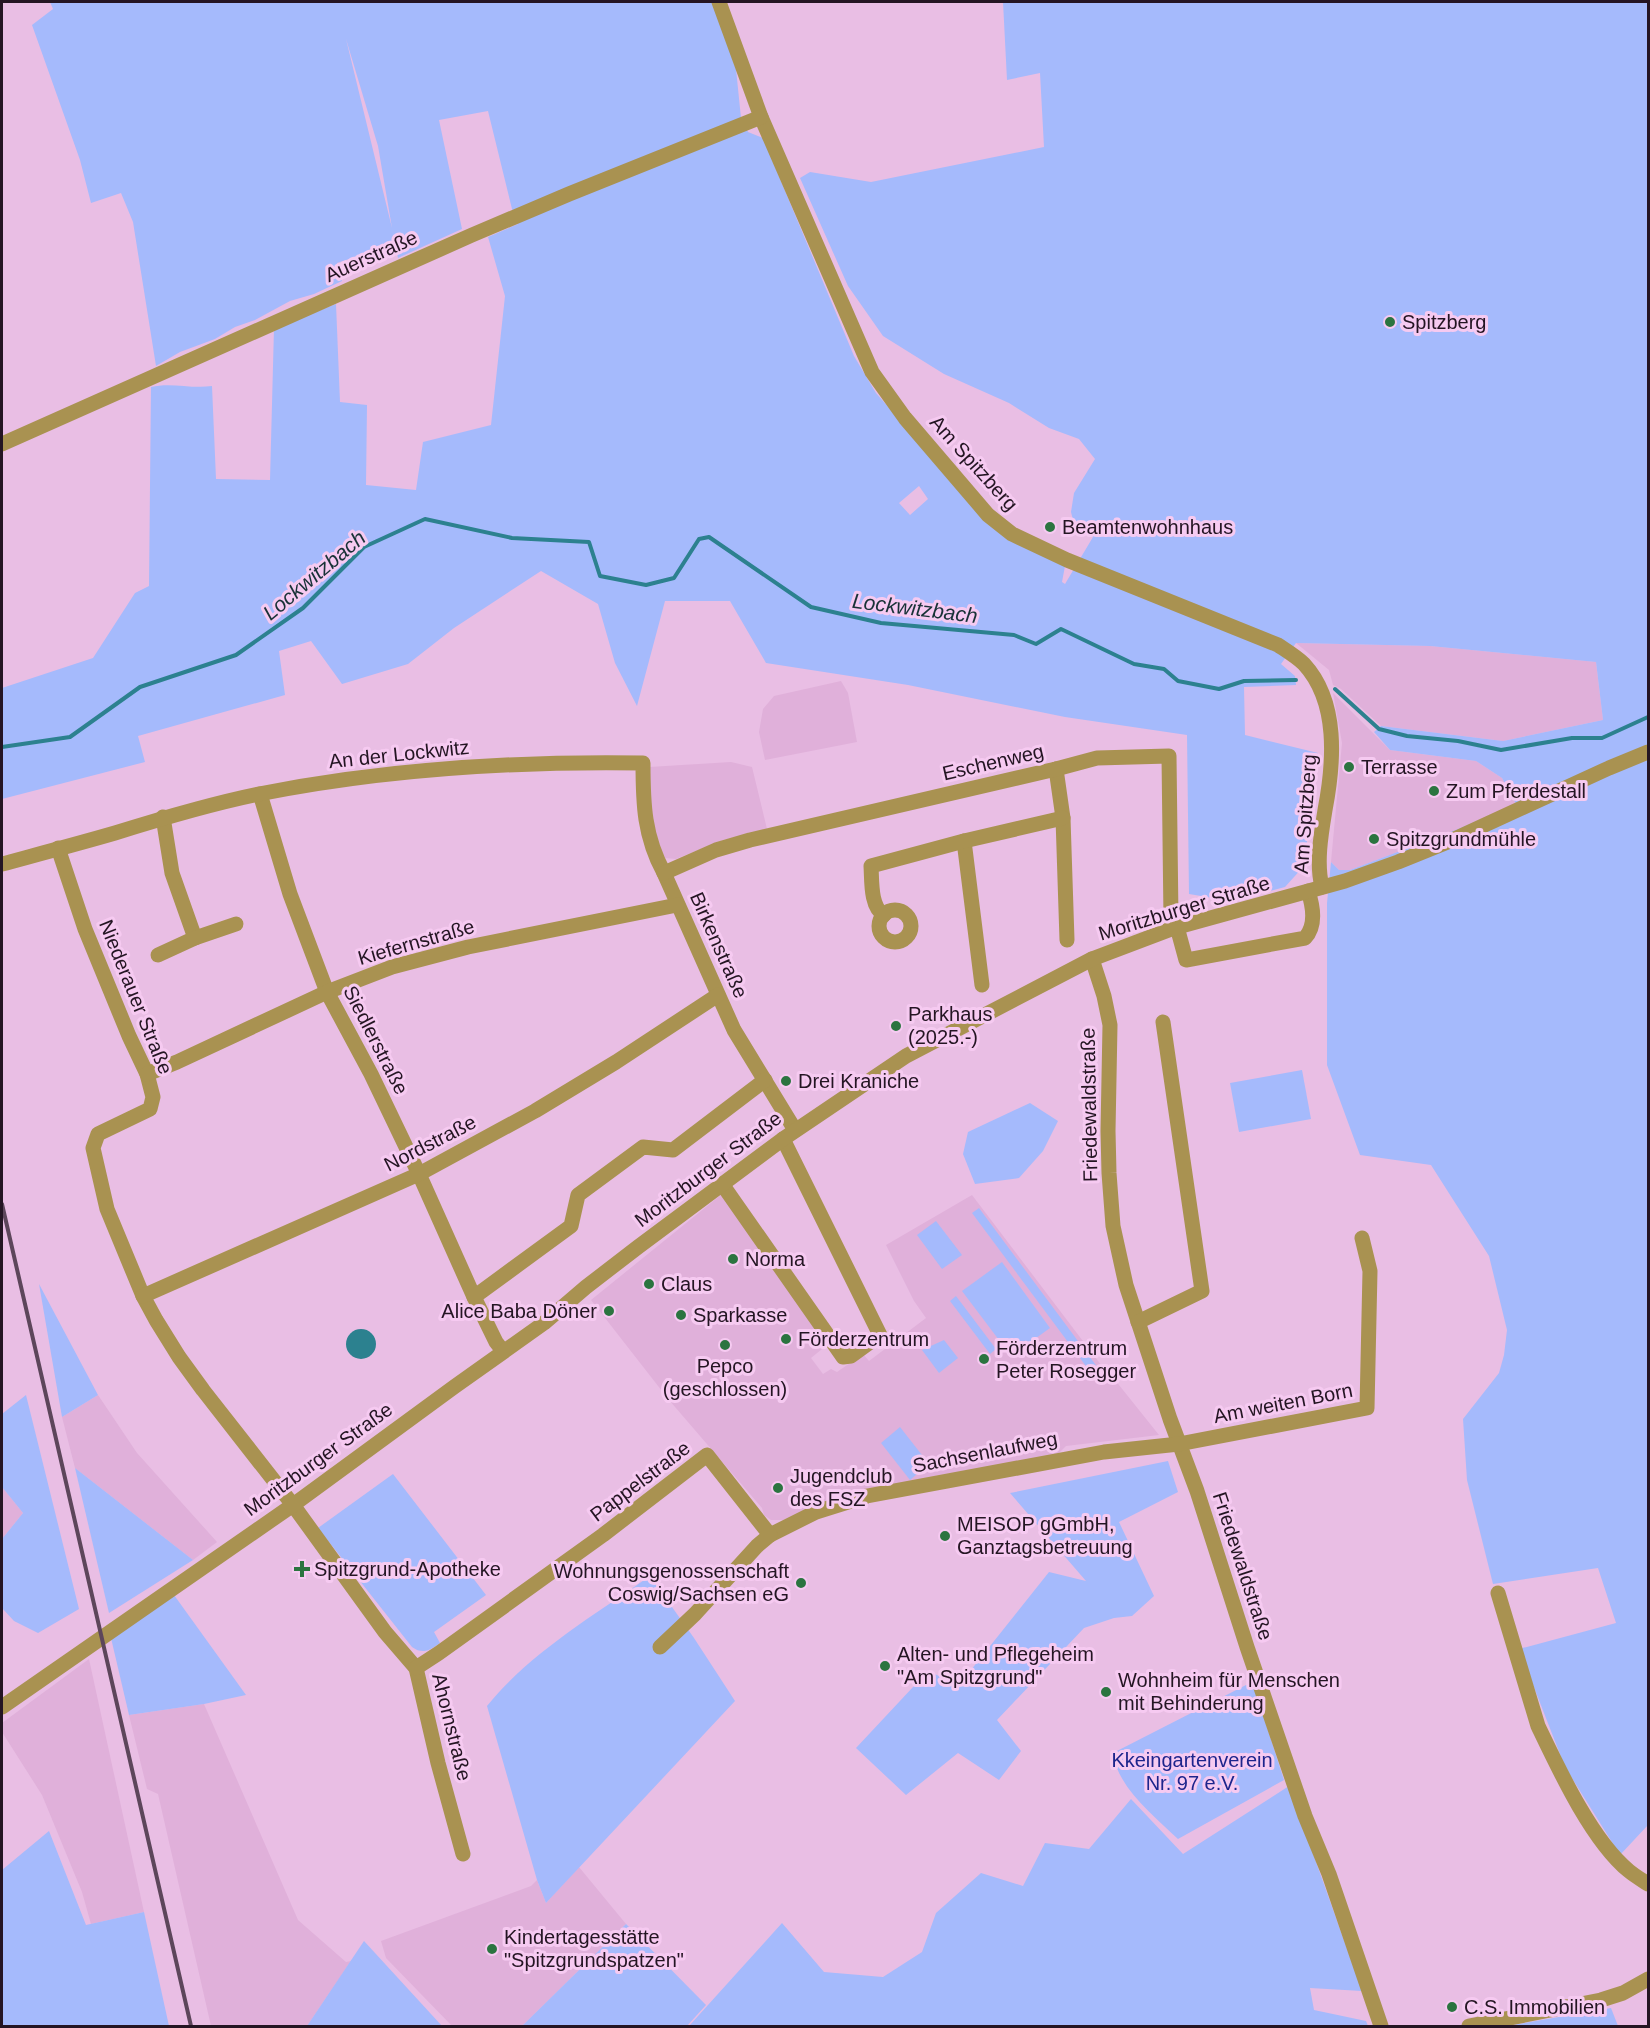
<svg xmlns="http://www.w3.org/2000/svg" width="1650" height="2028" font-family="Helvetica,sans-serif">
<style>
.built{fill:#e0b0da}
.green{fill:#a5bafc;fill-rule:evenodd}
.water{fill:#2c818f}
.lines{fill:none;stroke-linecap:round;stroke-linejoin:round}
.stream{stroke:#2c818f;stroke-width:4}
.minor{stroke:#a99251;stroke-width:15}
.rail{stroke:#5d465b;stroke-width:4}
.poi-dot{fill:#2b7440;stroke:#f6caf1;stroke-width:2}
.labels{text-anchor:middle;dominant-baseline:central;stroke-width:6;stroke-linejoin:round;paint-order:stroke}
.street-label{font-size:20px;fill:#241523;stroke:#f6caf1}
.poi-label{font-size:20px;fill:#241523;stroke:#f6caf1;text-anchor:start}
.park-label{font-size:20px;fill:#1d258c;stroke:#f6caf1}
.water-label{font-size:21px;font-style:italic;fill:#183237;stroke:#f6caf1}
</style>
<rect width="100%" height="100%" fill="#e9bee4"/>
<!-- built -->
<g class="built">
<polygon points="1296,643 1430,646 1596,662 1603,720 1503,741 1381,726 1341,689 1333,685 1329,670"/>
<polygon points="841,681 848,693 857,742 765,760 759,732 763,709 774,696"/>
<polygon points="1333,693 1390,750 1476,761 1502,778 1516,804 1458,829 1350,870 1339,870 1331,862 1342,743"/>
<polygon points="731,762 752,767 767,829 723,840 676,859 665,858 657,848 652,824 649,767"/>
<polygon points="722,1194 827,1345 811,1358 823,1374 831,1369 837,1372 863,1354 869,1361 926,1318 914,1301 886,1245 972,1195 1111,1378 1115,1380 1159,1435 1066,1446 1058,1454 784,1520 771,1520 764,1515 762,1508 669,1400 591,1300"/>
<polygon points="98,1395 137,1453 217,1542 193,1560 75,1468 62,1417"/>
<polygon points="2,1487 23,1513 2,1539"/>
<polygon points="89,1659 144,1912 91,1924 82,1892 42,1795 2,1732 2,1723"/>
<polygon points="204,1704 298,1920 346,1962 351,1961 307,2026 211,2026 158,1794 147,1789 129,1715"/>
<polygon points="579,1867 626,1924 522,2026 452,2026 386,1958 381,1941 531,1886 537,1880 546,1903"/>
</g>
<!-- green -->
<g class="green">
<path d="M 50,2 L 714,2 L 736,69 L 741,118 L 748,132 L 763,138 L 854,356 L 876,393 L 992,525 L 1065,566 L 1062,582 L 1065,584 L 1093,537 L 1076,532 L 1071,512 L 1074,493 L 1095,459 L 1079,439 L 1049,428 L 1009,403 L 944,374 L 883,336 L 848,286 L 800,178 L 810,172 L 871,182 L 1044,147 L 1040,73 L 1007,80 L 1003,2 L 1648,2 L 1648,1825 L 1620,1855 L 1565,1767 L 1519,1649 L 1616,1623 L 1598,1568 L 1493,1584 L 1467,1480 L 1463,1419 L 1499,1373 L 1504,1355 L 1507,1330 L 1489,1256 L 1431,1165 L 1360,1155 L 1327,1065 L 1327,903 L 1331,862 L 1339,870 L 1350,870 L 1458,829 L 1516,804 L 1502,778 L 1476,761 L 1390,750 L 1374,732 L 1381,726 L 1503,741 L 1603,720 L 1596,662 L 1430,646 L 1296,643 L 1281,664 L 1295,676 L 1296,685 L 1244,687 L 1245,735 L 1318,753 L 1304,866 L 1285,887 L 1231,901 L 1189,894 L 1187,735 L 1065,717 L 908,685 L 766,663 L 730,601 L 665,601 L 637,706 L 615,663 L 598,604 L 541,571 L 454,628 L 408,664 L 342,684 L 311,641 L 279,651 L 285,695 L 138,736 L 145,762 L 2,799 L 2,688 L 93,658 L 135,593 L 149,586 L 151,387 C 171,382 191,389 212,386 L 216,479 L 270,480 L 274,328 L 336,304 L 340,402 L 367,405 L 366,485 L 416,490 L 423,442 L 491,425 L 505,296 L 488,237 L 518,224 L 512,209 L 488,111 L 439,120 L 462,229 L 398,258 L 395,244 L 337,263 L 342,281 L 314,294 L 290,301 L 255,320 L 235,327 L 215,339 L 180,352 L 156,366 L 133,222 L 121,193 L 91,203 L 80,160 L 32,25 L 53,9 ZM 346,39 L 378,146 L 392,228 ZM 919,486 L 928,499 L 910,515 L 899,503 Z"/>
<polygon points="1302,1070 1311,1119 1239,1132 1230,1083"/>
<polygon points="1030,1103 1058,1121 1043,1151 1019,1178 975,1184 963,1154 968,1132"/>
<polygon points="979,1208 1104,1376 1097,1381 972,1213"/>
<polygon points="936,1221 962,1255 942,1269 917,1235"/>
<polygon points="1002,1262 1050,1328 1011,1356 962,1291"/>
<polygon points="39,1284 98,1395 62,1417"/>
<polygon points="956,1296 996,1349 990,1354 950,1301"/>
<polygon points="944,1340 958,1358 939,1373 922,1350"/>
<polygon points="26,1395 79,1609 38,1633 14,1621 2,1608 2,1539 23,1513 2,1487 2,1414"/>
<polygon points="900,1427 929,1464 910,1480 881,1443"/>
<polygon points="1168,1461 1178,1492 1119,1522 1154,1596 1132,1616 1114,1618 1084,1628 997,1720 1021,1751 999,1780 958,1753 906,1795 856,1748 928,1671 959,1685 1049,1572 1086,1581 1010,1493"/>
<polygon points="75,1468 193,1560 109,1613"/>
<path d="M 393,1474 L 486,1595 L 434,1632 L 440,1643 C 430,1650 423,1655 412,1647 L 318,1528 Z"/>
<path d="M 650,1576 L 694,1638 L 735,1701 L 546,1903 L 537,1880 L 487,1706 C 531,1652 593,1616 650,1576 Z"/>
<polygon points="174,1595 246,1695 204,1704 129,1715 111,1638"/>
<path d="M 1246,1685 L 1254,1687 L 1284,1780 L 1178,1839 C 1154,1816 1117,1787 1113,1753 Z"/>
<polygon points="1289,1786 1362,1991 1310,1988 1314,2010 1366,2021 1368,2026 689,2026 782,1923 824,1972 883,1977 922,1952 936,1913 981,1873 1023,1886 1045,1843 1089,1849 1131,1799 1183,1854"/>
<polygon points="49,1831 86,1925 144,1912 169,2026 2,2026 2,1870"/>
<polygon points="626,1924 706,2005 687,2026 522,2026"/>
<polygon points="364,1941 442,2026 307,2026"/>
<polygon points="1611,2008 1618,2026 1507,2026"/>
</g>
<!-- water -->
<circle class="water" cx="361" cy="1344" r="15"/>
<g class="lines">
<!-- stream -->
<g class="stream">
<polyline points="1335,689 1379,729 1407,736 1458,741 1501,750 1572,738 1602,738 1648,717"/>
<polyline points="2,747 70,737 140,687 236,655 303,608 364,547 425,519 512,538 589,542 600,576 646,585 674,578 699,539 709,537 811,607 881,623 1014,635 1036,644 1061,629 1134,664 1164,669 1178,681 1219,689 1244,681 1296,680"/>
</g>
<!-- minor -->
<g class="minor">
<path d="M 719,2 L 761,117 L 872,372 L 905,418 L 988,515 L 1012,534 L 1067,560 L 1278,645 C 1287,651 1297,657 1304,664 C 1339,702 1334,763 1325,810 C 1321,834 1316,863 1322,887"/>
<polyline points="2,444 472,235 569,194 761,117"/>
<polyline points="1056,769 1063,818 1067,940"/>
<polyline points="260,794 290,894 327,992 371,1074 419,1174 474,1297 496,1342 503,1351"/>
<polyline points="163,817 172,873 195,938"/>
<polyline points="964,841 982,985"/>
<polyline points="58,848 85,929 129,1036 147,1074 153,1097 150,1109 98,1134 93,1148 107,1209 143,1296 156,1320 179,1357 203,1390 293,1505 385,1632 416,1668 438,1763 463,1854"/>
<path d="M 2,864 C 39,854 77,844 115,833 C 163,818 210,804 259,794 C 385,769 515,761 643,763 C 643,804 644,836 664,873 L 734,1030 L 795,1130"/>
<polyline points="664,873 716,850 750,840 1056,769 1097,758 1169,756 1171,919 1174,928"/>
<circle cx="895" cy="926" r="16"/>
<path d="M 884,915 C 870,907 872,880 871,866 L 964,841 L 1063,818"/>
<path d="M 1177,927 L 1186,960 L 1305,938 C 1316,926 1313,906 1308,891"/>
<polyline points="158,955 195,938 236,924"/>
<polyline points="1092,959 1104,996 1110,1025 1108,1131 1109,1173 1113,1226 1126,1285 1170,1419 1197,1491 1247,1647 1305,1816 1329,1874 1381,2026"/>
<polyline points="147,1074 177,1062 327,992 392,967 468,947 677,905"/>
<polyline points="722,1184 843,1357 851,1356 880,1335 783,1139"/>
<polyline points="143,1296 419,1174 535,1111 616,1062 718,995"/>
<polyline points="474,1297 571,1226 578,1195 643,1147 673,1150 765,1080"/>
<polyline points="1138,1322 1202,1291 1163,1022"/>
<polyline points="770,1535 816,1512 867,1496 1104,1452 1179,1444 1367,1408 1370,1271 1362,1238"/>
<path d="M 1498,1593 L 1538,1726 C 1559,1770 1592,1841 1629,1871 C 1635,1876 1642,1880 1648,1884"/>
<polyline points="416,1668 439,1653 603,1535 707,1455 770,1535 757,1546 695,1614 660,1647"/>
<polyline points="2,1707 293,1505 454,1387 544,1323 586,1287 638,1247 783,1139 906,1056 1092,959 1174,928 1345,881 1398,862 1450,841 1609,768 1648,752"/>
<polyline points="1469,2026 1601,2000 1623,1993 1648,1979"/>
</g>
<!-- rail -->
<polyline class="rail" points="2,1204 191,2026"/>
</g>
<!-- markers -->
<g class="poi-dot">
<circle cx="1390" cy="322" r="6"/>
<circle cx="1050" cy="527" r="6"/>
<circle cx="1349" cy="767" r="6"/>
<circle cx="1434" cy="791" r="6"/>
<circle cx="1374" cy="839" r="6"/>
<circle cx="896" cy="1026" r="6"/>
<circle cx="786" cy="1081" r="6"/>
<circle cx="733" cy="1259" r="6"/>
<circle cx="649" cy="1284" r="6"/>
<circle cx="609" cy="1311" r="6"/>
<circle cx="681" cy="1315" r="6"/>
<circle cx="786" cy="1339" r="6"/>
<circle cx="725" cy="1345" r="6"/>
<circle cx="984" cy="1359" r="6"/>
<circle cx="778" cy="1488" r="6"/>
<circle cx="945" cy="1536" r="6"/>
<path d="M299 1560h6v6h6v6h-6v6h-6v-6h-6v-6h6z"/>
<circle cx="801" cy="1583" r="6"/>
<circle cx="885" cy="1666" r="6"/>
<circle cx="1106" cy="1692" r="6"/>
<circle cx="492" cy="1949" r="6"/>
<circle cx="1452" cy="2007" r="6"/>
</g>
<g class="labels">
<!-- street labels -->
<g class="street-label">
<text transform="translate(371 256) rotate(-24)">Auerstraße</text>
<text transform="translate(974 463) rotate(48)">Am Spitzberg</text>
<text transform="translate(399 754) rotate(-6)">An der Lockwitz</text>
<text transform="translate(993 762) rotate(-13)">Eschenweg</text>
<text transform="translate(1305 814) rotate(-86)">Am Spitzberg</text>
<text transform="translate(1184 908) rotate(-17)">Moritzburger Straße</text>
<text transform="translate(416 942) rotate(-16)">Kiefernstraße</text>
<text transform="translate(719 945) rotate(66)">Birkenstraße</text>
<text transform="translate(136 997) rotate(68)">Niederauer Straße</text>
<text transform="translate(376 1040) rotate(63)">Siedlerstraße</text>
<text transform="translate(1089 1105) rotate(-91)">Friedewaldstraße</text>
<text transform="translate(430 1143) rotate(-27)">Nordstraße</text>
<text transform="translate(708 1169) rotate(-37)">Moritzburger Straße</text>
<text transform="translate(1283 1403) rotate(-11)">Am weiten Born</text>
<text transform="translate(985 1452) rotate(-11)">Sachsenlaufweg</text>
<text transform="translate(318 1459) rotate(-36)">Moritzburger Straße</text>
<text transform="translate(640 1481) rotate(-37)">Pappelstraße</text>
<text transform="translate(1243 1566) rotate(72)">Friedewaldstraße</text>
<text transform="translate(452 1727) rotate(76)">Ahornstraße</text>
</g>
<!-- poi labels -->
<g class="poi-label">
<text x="1402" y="322">Spitzberg</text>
<text x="1062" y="527">Beamtenwohnhaus</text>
<text x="1361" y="767">Terrasse</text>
<text x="1446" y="791">Zum Pferdestall</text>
<text x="1386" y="839">Spitzgrundmühle</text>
<text x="908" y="1014">Parkhaus<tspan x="908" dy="23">(2025.-)</tspan></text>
<text x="798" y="1081">Drei Kraniche</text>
<text x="745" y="1259">Norma</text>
<text x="661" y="1284">Claus</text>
<text x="597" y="1311" text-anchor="end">Alice Baba Döner</text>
<text x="693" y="1315">Sparkasse</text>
<text x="798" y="1339">Förderzentrum</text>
<text x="996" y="1348">Förderzentrum<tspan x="996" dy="23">Peter Rosegger</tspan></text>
<text x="725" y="1366" text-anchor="middle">Pepco<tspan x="725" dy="23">(geschlossen)</tspan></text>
<text x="790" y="1476">Jugendclub<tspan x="790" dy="23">des FSZ</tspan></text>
<text x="957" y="1524">MEISOP gGmbH,<tspan x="957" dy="23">Ganztagsbetreuung</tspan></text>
<text x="314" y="1569">Spitzgrund-Apotheke</text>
<text x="789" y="1571" text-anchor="end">Wohnungsgenossenschaft<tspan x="789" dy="23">Coswig/Sachsen eG</tspan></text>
<text x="897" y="1654">Alten- und Pflegeheim<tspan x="897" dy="23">"Am Spitzgrund"</tspan></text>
<text x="1118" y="1680">Wohnheim für Menschen<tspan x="1118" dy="23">mit Behinderung</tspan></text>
<text x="504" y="1937">Kindertagesstätte<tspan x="504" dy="23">"Spitzgrundspatzen"</tspan></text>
<text x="1464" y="2007">C.S. Immobilien</text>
</g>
<!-- park labels -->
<g class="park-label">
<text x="1192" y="1760">Kkeingartenverein<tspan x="1192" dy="23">Nr. 97 e.V.</tspan></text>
</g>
<!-- water labels -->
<g class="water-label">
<text transform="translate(314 575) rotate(-40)">Lockwitzbach</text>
<text transform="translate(915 608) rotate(7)">Lockwitzbach</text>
</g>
</g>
<!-- border -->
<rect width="1650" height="2028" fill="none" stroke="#241523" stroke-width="6"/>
</svg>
